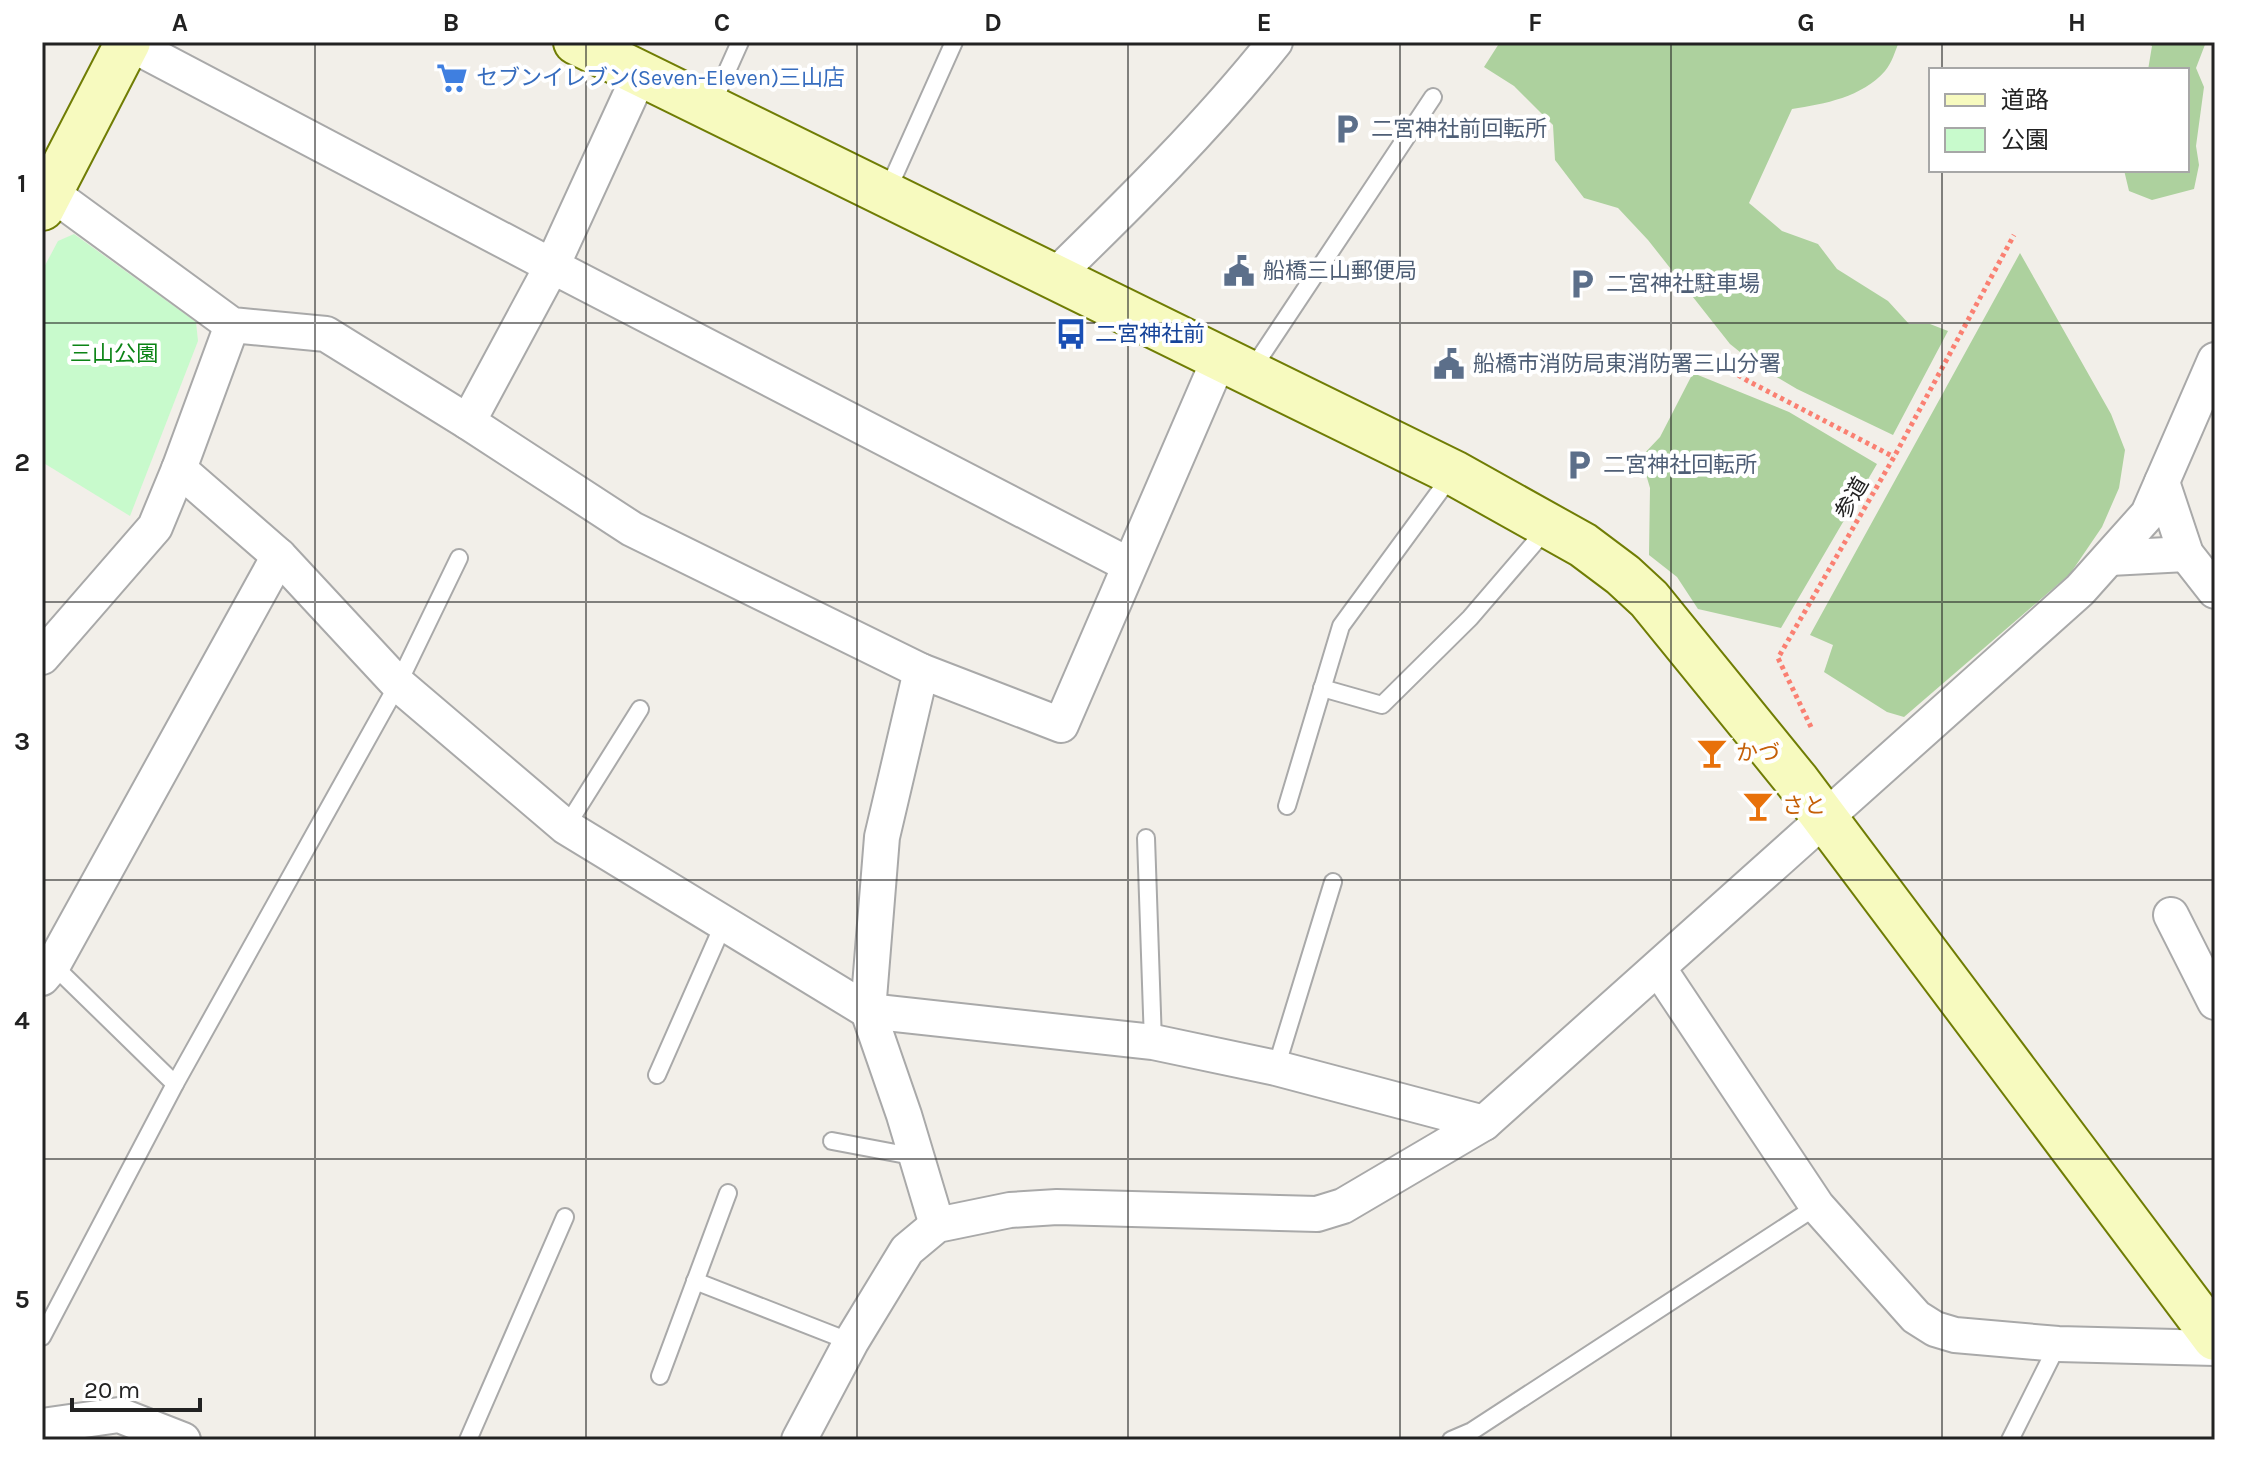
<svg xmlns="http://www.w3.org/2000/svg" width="2257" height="1482" font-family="Karla,'Noto Sans JP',sans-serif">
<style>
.forest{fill:#add19e}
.park{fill:#c8facc}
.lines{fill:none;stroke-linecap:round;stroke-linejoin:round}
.lane-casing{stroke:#a9a9a9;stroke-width:20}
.street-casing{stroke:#a9a9a9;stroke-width:38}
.secondary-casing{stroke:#707d05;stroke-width:48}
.path{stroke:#fa8072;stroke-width:5;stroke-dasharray:4 4;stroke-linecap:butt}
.lane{stroke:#fff;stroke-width:16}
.street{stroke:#fff;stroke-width:34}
.secondary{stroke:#f7fabf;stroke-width:44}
.grid{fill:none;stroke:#222;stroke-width:2;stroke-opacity:0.55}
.labels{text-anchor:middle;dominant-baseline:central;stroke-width:8;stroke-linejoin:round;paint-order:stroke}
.shop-label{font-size:22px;fill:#366cbe;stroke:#fff;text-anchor:start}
.service-label{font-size:22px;fill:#4e5e75;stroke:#fff;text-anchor:start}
.transit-label{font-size:22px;fill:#164399;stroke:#fff;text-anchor:start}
.park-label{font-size:22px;fill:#0c8416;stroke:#fff}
.street-label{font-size:22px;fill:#222;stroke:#fff}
.food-label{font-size:22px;fill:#c56008;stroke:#fff;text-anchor:start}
.neatline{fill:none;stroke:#222;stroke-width:3}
.grid-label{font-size:26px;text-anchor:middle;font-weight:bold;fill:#222}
</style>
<rect width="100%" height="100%" fill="#f2efe9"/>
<!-- forest -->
<g class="forest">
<path d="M 1500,42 L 1899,42 C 1895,51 1892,63 1885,71 C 1862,97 1825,104 1792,109 L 1749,203 L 1782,231 L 1818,244 L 1837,269 L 1888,301 L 1909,324 L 1930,324 L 1948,331 L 1893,435 L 1797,389 L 1755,364 L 1730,344 L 1648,240 L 1618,208 L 1584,198 L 1555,160 L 1553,125 L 1514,86 L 1484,67 Z"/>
<polygon points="2144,42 2206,42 2196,68 2204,87 2196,146 2199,165 2194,189 2152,200 2129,191 2124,170 2187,170 2187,70 2148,70 2152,46"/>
<polygon points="2020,253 2111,414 2125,450 2119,488 2102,527 2070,574 1904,717 1887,712 1824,672 1833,645 1810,635"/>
<polygon points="1693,373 1789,412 1877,464 1781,628 1698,609 1677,577 1649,555 1650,488 1641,457 1660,437"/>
</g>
<!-- park -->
<polygon class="park" points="74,234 196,322 198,341 130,516 42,462 42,271 58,241"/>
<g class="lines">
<defs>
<g id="lane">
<polyline points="711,107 740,42"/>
<polyline points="886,194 954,42"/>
<polyline points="1251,371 1433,97"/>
<polyline points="1322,688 1382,705 1470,618 1549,526"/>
<polyline points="1287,806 1341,626 1451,476"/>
<polyline points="566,827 640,709"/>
<polyline points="1146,838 1153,1042"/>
<polyline points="53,965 175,1084"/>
<polyline points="1276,1068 1333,882"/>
<polyline points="657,1075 724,923"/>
<polyline points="832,1141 917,1157"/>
<polyline points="695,1281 851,1342"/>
<polyline points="42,1337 175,1084 398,684 459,558"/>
<polyline points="660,1376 728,1193"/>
<polyline points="468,1440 565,1217"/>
<polyline points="1451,1440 1472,1431 1817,1206"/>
<polyline points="2010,1440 2058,1344"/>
</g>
<g id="street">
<polyline points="127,42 552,266 1129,565"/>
<polyline points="50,192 232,325 326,334 468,422 632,529 921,671 1061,725 1220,357"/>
<path d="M 1054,277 C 1131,202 1207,127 1275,42"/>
<polyline points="468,422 552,266 640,74"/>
<polyline points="179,469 279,556 398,684 566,827 868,1011 1153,1042 1276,1068 1484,1123"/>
<polyline points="2162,482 2186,554 2215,591"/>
<polyline points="2110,558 2186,554"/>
<polyline points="42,657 155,527 179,469 232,325"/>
<polyline points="921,671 882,837 868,1011 904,1115 937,1225"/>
<polyline points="2171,915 2215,1002"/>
<polyline points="1659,969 1817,1206 1916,1317 1935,1329 1955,1335 2058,1344 2215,1348"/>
<polyline points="42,978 53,965 279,556"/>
<polyline points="42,1426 119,1415 183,1440"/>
<polyline points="799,1440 851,1342 907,1250 937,1225 1010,1210 1057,1207 1317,1214 1343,1206 1484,1123 2080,590 2148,514 2215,360"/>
</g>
<g id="secondary">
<polyline points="576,42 1454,473 1583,545 1623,575 1649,599 1797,781 2215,1338"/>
<polyline points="42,208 128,42"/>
</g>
</defs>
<!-- lane casing -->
<use href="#lane" class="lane-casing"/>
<!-- street casing -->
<use href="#street" class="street-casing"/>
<!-- secondary casing -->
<use href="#secondary" class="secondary-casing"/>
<!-- path -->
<g class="path">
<polyline points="1704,354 1748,381 1894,457"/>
<polyline points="1811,727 1778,658 1894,457 2014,235"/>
</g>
<!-- lane -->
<use href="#lane" class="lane"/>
<!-- street -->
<use href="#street" class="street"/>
<!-- secondary -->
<use href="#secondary" class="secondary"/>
</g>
<!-- grid -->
<path class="grid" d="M 315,42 L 315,1440M 586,42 L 586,1440M 857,42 L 857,1440M 1128,42 L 1128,1440M 1400,42 L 1400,1440M 1671,42 L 1671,1440M 1942,42 L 1942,70M 1942,170 L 1942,1440M 42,323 L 2215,323M 42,602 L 2215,602M 42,880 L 2215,880M 42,1159 L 2215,1159"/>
<!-- icons -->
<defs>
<symbol id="supermarket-bare" viewBox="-9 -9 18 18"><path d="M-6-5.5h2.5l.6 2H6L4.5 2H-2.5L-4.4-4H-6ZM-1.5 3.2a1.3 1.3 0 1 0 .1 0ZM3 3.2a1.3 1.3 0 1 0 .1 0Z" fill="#3f7fe0" stroke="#fff" stroke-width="2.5" paint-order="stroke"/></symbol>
<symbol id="parking-bare" viewBox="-9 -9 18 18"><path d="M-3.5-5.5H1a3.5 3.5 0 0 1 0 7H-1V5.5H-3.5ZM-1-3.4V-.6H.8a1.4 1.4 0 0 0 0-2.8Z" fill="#5c6f8a" stroke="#fff" stroke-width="2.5" paint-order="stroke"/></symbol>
<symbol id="civic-bare" viewBox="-9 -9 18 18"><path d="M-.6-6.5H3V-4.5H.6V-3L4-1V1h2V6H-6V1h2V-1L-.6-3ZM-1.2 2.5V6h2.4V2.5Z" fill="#5c6f8a" stroke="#fff" stroke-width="2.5" paint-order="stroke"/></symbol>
<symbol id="bus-bare" viewBox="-9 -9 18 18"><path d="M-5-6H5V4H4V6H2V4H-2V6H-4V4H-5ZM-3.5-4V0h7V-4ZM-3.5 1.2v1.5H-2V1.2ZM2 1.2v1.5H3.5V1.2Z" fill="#1a4fb4" stroke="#fff" stroke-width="2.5" paint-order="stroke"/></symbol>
<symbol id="bar-bare" viewBox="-9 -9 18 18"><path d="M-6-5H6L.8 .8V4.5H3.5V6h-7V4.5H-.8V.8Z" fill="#e8710a" stroke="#fff" stroke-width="2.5" paint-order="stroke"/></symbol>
</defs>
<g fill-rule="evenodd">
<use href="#supermarket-bare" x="430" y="56" width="44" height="44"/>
<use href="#parking-bare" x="1325" y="107" width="44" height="44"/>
<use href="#civic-bare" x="1217" y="249" width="44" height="44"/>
<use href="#parking-bare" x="1560" y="262" width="44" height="44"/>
<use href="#bus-bare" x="1049" y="312" width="44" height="44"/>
<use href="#civic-bare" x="1427" y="342" width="44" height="44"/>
<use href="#parking-bare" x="1557" y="443" width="44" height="44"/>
<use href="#bar-bare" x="1690" y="731" width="44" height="44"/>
<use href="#bar-bare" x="1736" y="784" width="44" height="44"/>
</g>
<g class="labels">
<!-- shop labels -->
<g class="shop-label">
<text x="476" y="78">セブンイレブン(Seven-Eleven)三山店</text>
</g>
<!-- service labels -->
<g class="service-label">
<text x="1371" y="129">二宮神社前回転所</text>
<text x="1263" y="271">船橋三山郵便局</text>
<text x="1606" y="284">二宮神社駐車場</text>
<text x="1473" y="364">船橋市消防局東消防署三山分署</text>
<text x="1603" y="465">二宮神社回転所</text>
</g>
<!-- transit labels -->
<g class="transit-label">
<text x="1095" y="334">二宮神社前</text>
</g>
<!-- park labels -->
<g class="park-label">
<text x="114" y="354">三山公園</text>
</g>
<!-- street labels -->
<g class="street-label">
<text transform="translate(1852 498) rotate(-60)">参道</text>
</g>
<!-- food labels -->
<g class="food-label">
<text x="1736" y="753">かづ</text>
<text x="1782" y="806">さと</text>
</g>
</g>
<!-- border -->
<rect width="2257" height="1482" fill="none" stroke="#ffffff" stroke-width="88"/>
<!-- legend -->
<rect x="1929" y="68" width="260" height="104" fill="#ffffff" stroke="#a7a7a7" stroke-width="2"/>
<rect x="1945" y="94" width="40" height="12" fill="#f7fabf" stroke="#a7a7a7" stroke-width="2"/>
<text x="2001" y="108" font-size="24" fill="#222222">道路</text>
<rect x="1945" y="128" width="40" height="24" fill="#c8facc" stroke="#a7a7a7" stroke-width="2"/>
<text x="2001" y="148" font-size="24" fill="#222222">公園</text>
<!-- scale -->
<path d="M72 1398v12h128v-12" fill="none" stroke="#222222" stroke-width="4"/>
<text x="84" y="1398" font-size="24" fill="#222222" stroke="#ffffff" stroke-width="6" paint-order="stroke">20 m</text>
<rect x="44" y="44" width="2169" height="1394" class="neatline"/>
<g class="grid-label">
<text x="180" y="31">A</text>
<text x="451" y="31">B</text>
<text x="722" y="31">C</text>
<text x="993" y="31">D</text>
<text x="1264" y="31">E</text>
<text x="1535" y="31">F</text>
<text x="1806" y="31">G</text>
<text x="2077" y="31">H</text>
<text x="22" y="192">1</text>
<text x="22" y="471">2</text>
<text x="22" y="750">3</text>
<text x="22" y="1029">4</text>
<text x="22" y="1308">5</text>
</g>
</svg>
